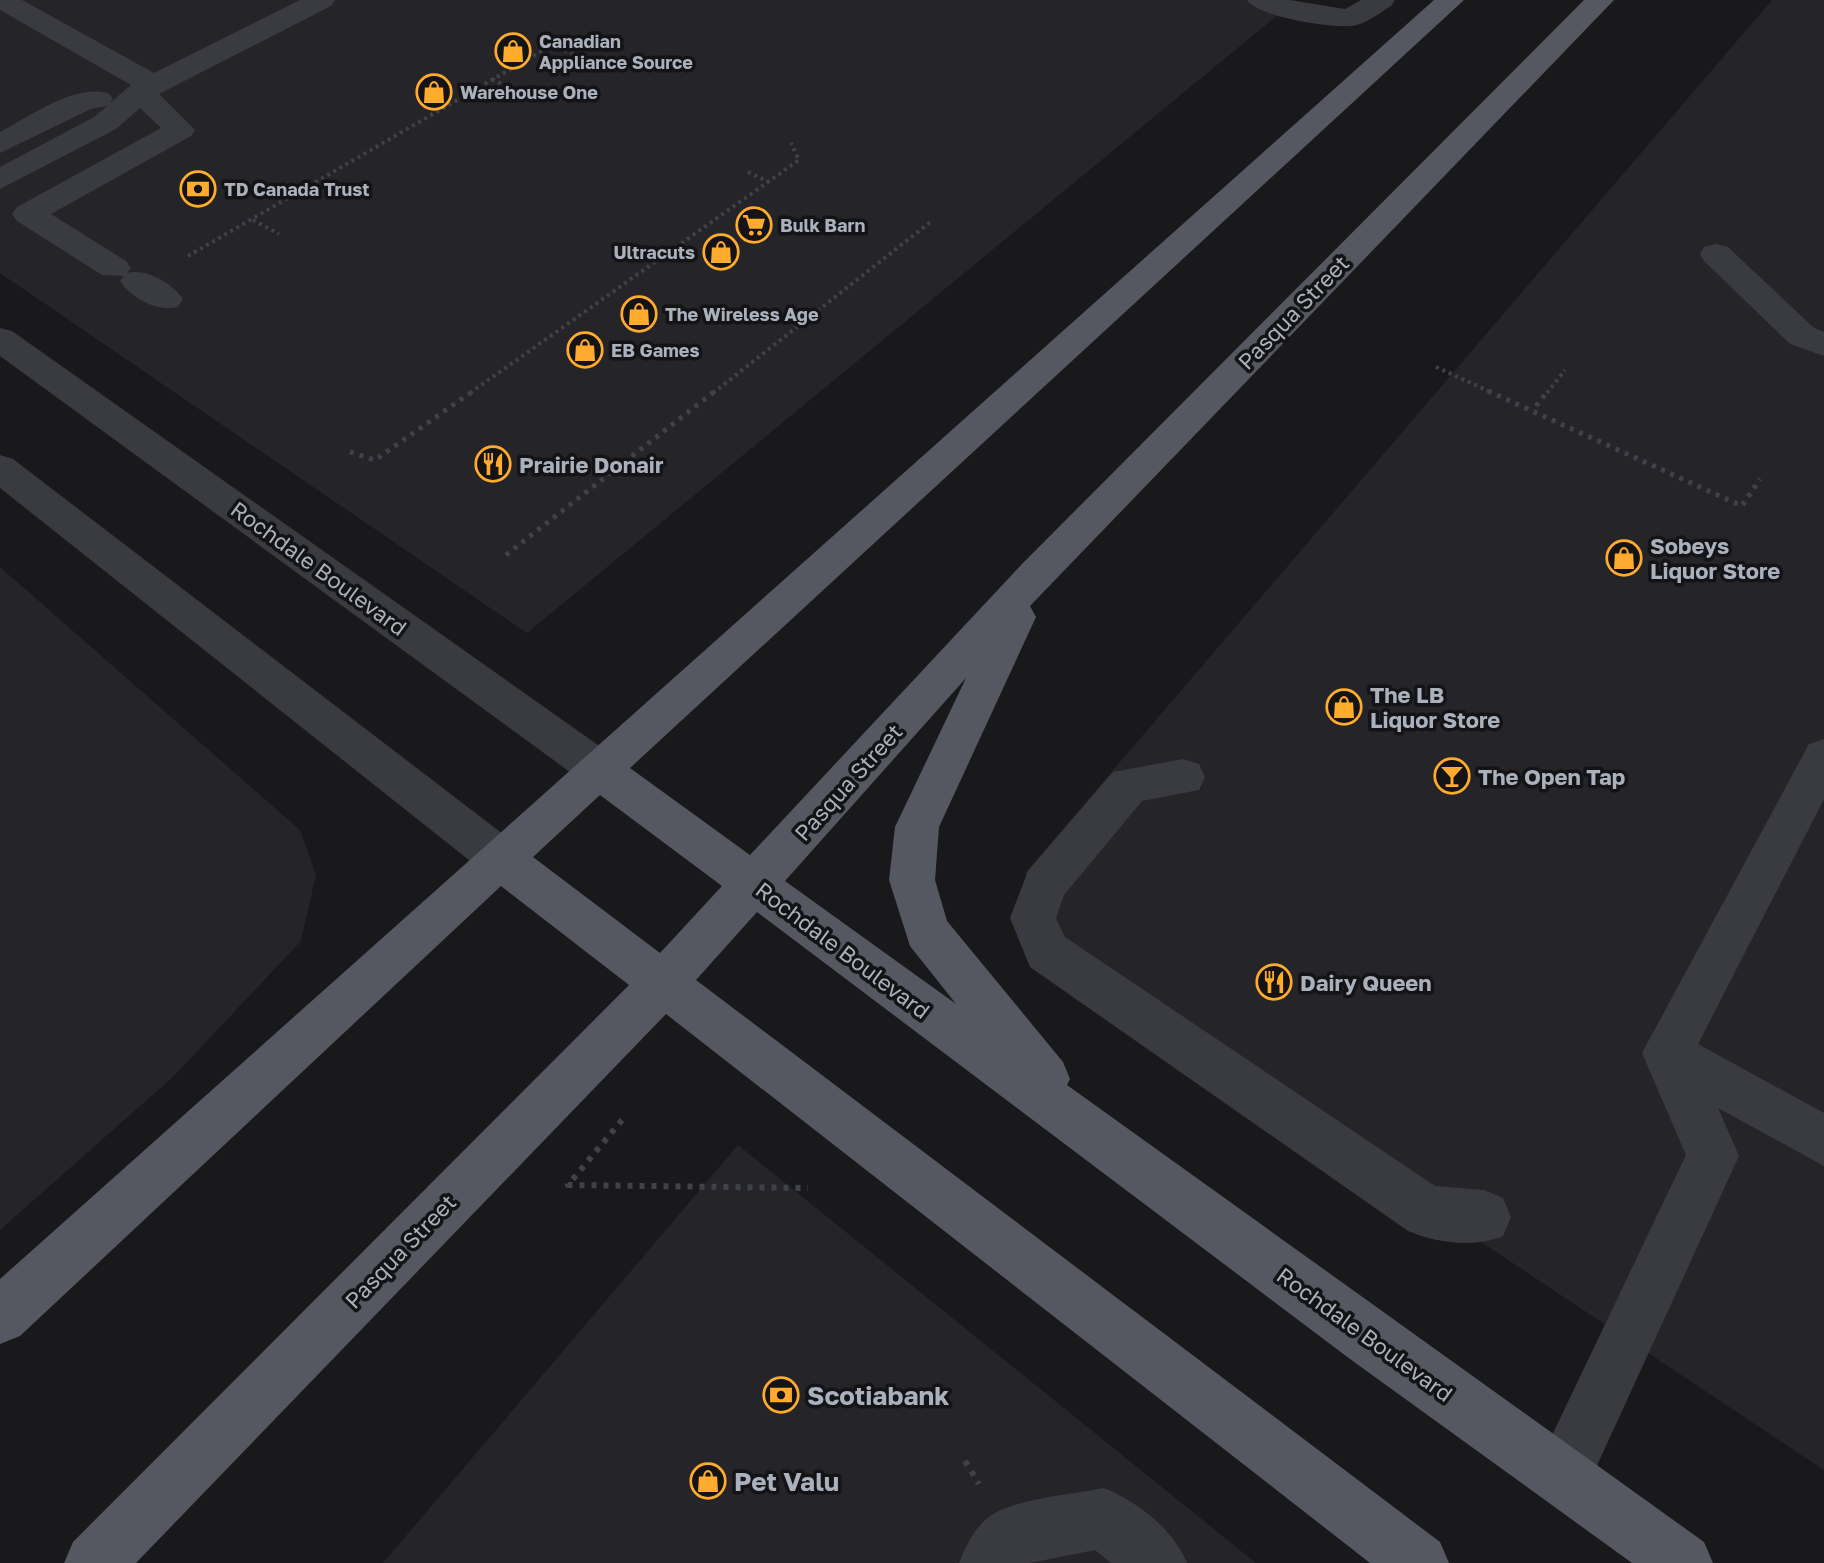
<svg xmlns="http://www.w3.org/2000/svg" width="1824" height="1563" font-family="'Golos Text',sans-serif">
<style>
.built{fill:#252529}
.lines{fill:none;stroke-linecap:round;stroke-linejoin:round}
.path-far2{stroke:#3f4248;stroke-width:4;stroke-dasharray:3 4;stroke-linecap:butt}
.path-far1{stroke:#3f4248;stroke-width:5;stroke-dasharray:4 6;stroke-linecap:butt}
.path{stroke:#3f4248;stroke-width:6;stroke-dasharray:5 7;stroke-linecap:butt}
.minor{fill:#393b41;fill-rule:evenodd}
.major{fill:#555860;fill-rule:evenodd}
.labels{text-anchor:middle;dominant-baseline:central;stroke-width:7;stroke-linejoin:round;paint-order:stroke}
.far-poi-label{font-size:18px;font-weight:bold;fill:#aab1bc;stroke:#141416;text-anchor:start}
.street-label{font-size:22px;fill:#aab1bc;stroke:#141416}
.poi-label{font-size:22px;font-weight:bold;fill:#aab1bc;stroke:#141416;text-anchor:start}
.near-poi-label{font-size:26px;font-weight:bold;fill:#aab1bc;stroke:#141416;text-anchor:start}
</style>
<rect width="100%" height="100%" fill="#19191b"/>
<!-- built -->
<g class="built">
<polygon points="0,0 1296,0 527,633 0,273"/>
<polygon points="1772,0 1824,0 1824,1470 1098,987 1025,873"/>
<polygon points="0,567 300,830 316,875 301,941 174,1076 0,1230"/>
<polygon points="738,1145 1256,1563 383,1563"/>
</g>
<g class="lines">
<!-- path-far2 -->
<g class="path-far2">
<polyline points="492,79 522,94"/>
<polyline points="748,172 769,182"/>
<polyline points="253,220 279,234"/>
<polyline points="188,256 552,45 583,58"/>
<polyline points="1436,367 1493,393"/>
<polyline points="470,393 799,160 791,143"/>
<polyline points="713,393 933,220"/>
<polyline points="1547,393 1565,370"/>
</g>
<!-- path-far1 -->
<g class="path-far1">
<polyline points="1488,391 1742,506 1760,479"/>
<polyline points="1536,406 1548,391"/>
<polyline points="350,452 375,460 473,391"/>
<polyline points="506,555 715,391"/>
</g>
<!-- path -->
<g class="path">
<polyline points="622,1120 568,1185 808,1188"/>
<polyline points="965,1461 979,1484"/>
</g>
<!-- minor -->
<g class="minor">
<path d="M 0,0 L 22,0 L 154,73 L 300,0 L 335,0 L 331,6 L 159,94 L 195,130 L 191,136 L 51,214 L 126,261 L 131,268 L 127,273 C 146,268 172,283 183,299 L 178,307 C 158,312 132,299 120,281 L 124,276 L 102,275 L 17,221 L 12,214 L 17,207 L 161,128 L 140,108 L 116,129 L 0,189 L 0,167 L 94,117 L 107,106 L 91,109 L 0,153 L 0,132 C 31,116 73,84 108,93 L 113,99 L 110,103 L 131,85 L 0,10 Z"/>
<path d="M 1247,0 L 1289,0 L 1345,9 L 1361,0 L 1395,0 L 1391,6 C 1379,13 1365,25 1351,26 C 1330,28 1259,17 1247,0 Z"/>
<polygon points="1716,244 1728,247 1814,328 1824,332 1824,356 1790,344 1704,261 1700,254 1704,247"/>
<polygon points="0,328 12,331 615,757 622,770 615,783 600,788 585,783 0,356"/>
<polygon points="0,455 13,459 516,844 523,858 516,872 500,878 484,872 0,488"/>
<polygon points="1824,739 1824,799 1698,1044 1824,1113 1824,1166 1718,1108 1739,1156 1583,1496 1562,1504 1541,1496 1533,1475 1686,1155 1642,1053 1809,744"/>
<path d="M 1183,759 L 1199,764 L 1205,777 L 1199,790 L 1142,801 L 1064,895 L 1056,918 L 1065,937 L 1435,1186 L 1484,1190 L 1503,1198 L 1511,1217 L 1503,1236 C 1474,1248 1437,1243 1408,1231 L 1030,967 L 1010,918 L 1028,871 L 1113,772 Z"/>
<path d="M 1104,1488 C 1138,1502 1173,1529 1187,1563 L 1111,1563 L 1095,1550 L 1030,1563 L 959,1563 C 966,1546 974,1528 989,1517 C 1012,1499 1075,1494 1104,1488 Z"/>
</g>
<!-- major -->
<path class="major" d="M 1434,0 L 1464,0 L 630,768 L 750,855 L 1022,564 L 1584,0 L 1614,0 L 1030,606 L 1036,617 L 939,827 L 935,880 L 947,921 L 1063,1062 L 1070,1079 L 1067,1085 L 1704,1542 L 1713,1563 L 1632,1563 L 1350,1359 L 757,912 L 696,980 L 1440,1542 L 1449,1563 L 1370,1563 L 666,1014 L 136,1563 L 64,1563 L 73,1542 L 629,985 L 501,886 L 20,1336 L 0,1344 L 0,1279 ZM 966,678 L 895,827 L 889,880 L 910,946 L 956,1004 L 785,881 ZM 600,795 L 722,886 L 660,953 L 533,857 Z"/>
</g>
<!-- icons -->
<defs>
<symbol id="shop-ring" viewBox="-11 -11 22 22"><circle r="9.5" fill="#141416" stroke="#ffab2d" stroke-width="1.5"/><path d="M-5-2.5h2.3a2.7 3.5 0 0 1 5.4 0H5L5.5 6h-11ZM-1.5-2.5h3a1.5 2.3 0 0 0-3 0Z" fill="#ffab2d"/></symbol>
<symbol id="bank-ring" viewBox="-11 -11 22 22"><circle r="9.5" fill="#141416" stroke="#ffab2d" stroke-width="1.5"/><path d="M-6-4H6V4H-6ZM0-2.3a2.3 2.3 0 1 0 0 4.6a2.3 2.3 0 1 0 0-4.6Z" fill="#ffab2d"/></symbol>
<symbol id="supermarket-ring" viewBox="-11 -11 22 22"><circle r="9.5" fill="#141416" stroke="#ffab2d" stroke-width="1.5"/><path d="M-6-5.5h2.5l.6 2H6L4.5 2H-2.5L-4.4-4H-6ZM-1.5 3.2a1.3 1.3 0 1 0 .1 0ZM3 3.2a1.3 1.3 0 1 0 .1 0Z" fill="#ffab2d"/></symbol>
<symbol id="restaurant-ring" viewBox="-11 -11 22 22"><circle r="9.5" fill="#141416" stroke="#ffab2d" stroke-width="1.5"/><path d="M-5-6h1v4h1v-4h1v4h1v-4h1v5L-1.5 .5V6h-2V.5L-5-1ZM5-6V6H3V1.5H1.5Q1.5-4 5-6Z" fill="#ffab2d"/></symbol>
<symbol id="bar-ring" viewBox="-11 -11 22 22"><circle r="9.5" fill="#141416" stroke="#ffab2d" stroke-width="1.5"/><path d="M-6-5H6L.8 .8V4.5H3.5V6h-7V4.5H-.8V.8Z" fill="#ffab2d"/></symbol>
</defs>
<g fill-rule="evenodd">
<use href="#shop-ring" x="493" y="31" width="40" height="40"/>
<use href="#shop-ring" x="414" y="72" width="40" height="40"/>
<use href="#bank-ring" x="178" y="169" width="40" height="40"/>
<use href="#supermarket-ring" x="734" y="205" width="40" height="40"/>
<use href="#shop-ring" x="701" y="232" width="40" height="40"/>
<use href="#shop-ring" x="619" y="294" width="40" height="40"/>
<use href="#shop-ring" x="565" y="330" width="40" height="40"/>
<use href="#restaurant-ring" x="473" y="444" width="40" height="40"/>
<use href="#shop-ring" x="1604" y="538" width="40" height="40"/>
<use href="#shop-ring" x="1324" y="687" width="40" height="40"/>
<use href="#bar-ring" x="1432" y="756" width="40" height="40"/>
<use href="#restaurant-ring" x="1254" y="962" width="40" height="40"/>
<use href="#bank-ring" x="761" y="1375" width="40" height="40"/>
<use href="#shop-ring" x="688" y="1461" width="40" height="40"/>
</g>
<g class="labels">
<!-- far-poi labels -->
<g class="far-poi-label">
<text x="539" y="41">Canadian<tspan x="539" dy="21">Appliance Source</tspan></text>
<text x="460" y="92">Warehouse One</text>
<text x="224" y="189">TD Canada Trust</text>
<text x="780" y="225">Bulk Barn</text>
<text x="695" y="252" text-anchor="end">Ultracuts</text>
<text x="665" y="314">The Wireless Age</text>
<text x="611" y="350">EB Games</text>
</g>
<!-- street labels -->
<g class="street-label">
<text transform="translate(1293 312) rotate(-46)">Pasqua Street</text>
<text transform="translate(319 568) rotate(36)">Rochdale Boulevard</text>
<text transform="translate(848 782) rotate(-48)">Pasqua Street</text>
<text transform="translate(843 950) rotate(37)">Rochdale Boulevard</text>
<text transform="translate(400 1251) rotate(-46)">Pasqua Street</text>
<text transform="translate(1365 1334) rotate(36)">Rochdale Boulevard</text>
</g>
<!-- poi labels -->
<g class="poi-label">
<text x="519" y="464">Prairie Donair</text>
<text x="1650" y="545">Sobeys<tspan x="1650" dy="25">Liquor Store</tspan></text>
<text x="1370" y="694">The LB<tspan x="1370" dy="25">Liquor Store</tspan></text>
<text x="1478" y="776">The Open Tap</text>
<text x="1300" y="982">Dairy Queen</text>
</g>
<!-- near-poi labels -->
<g class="near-poi-label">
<text x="807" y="1395">Scotiabank</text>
<text x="734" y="1481">Pet Valu</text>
</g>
</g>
</svg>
